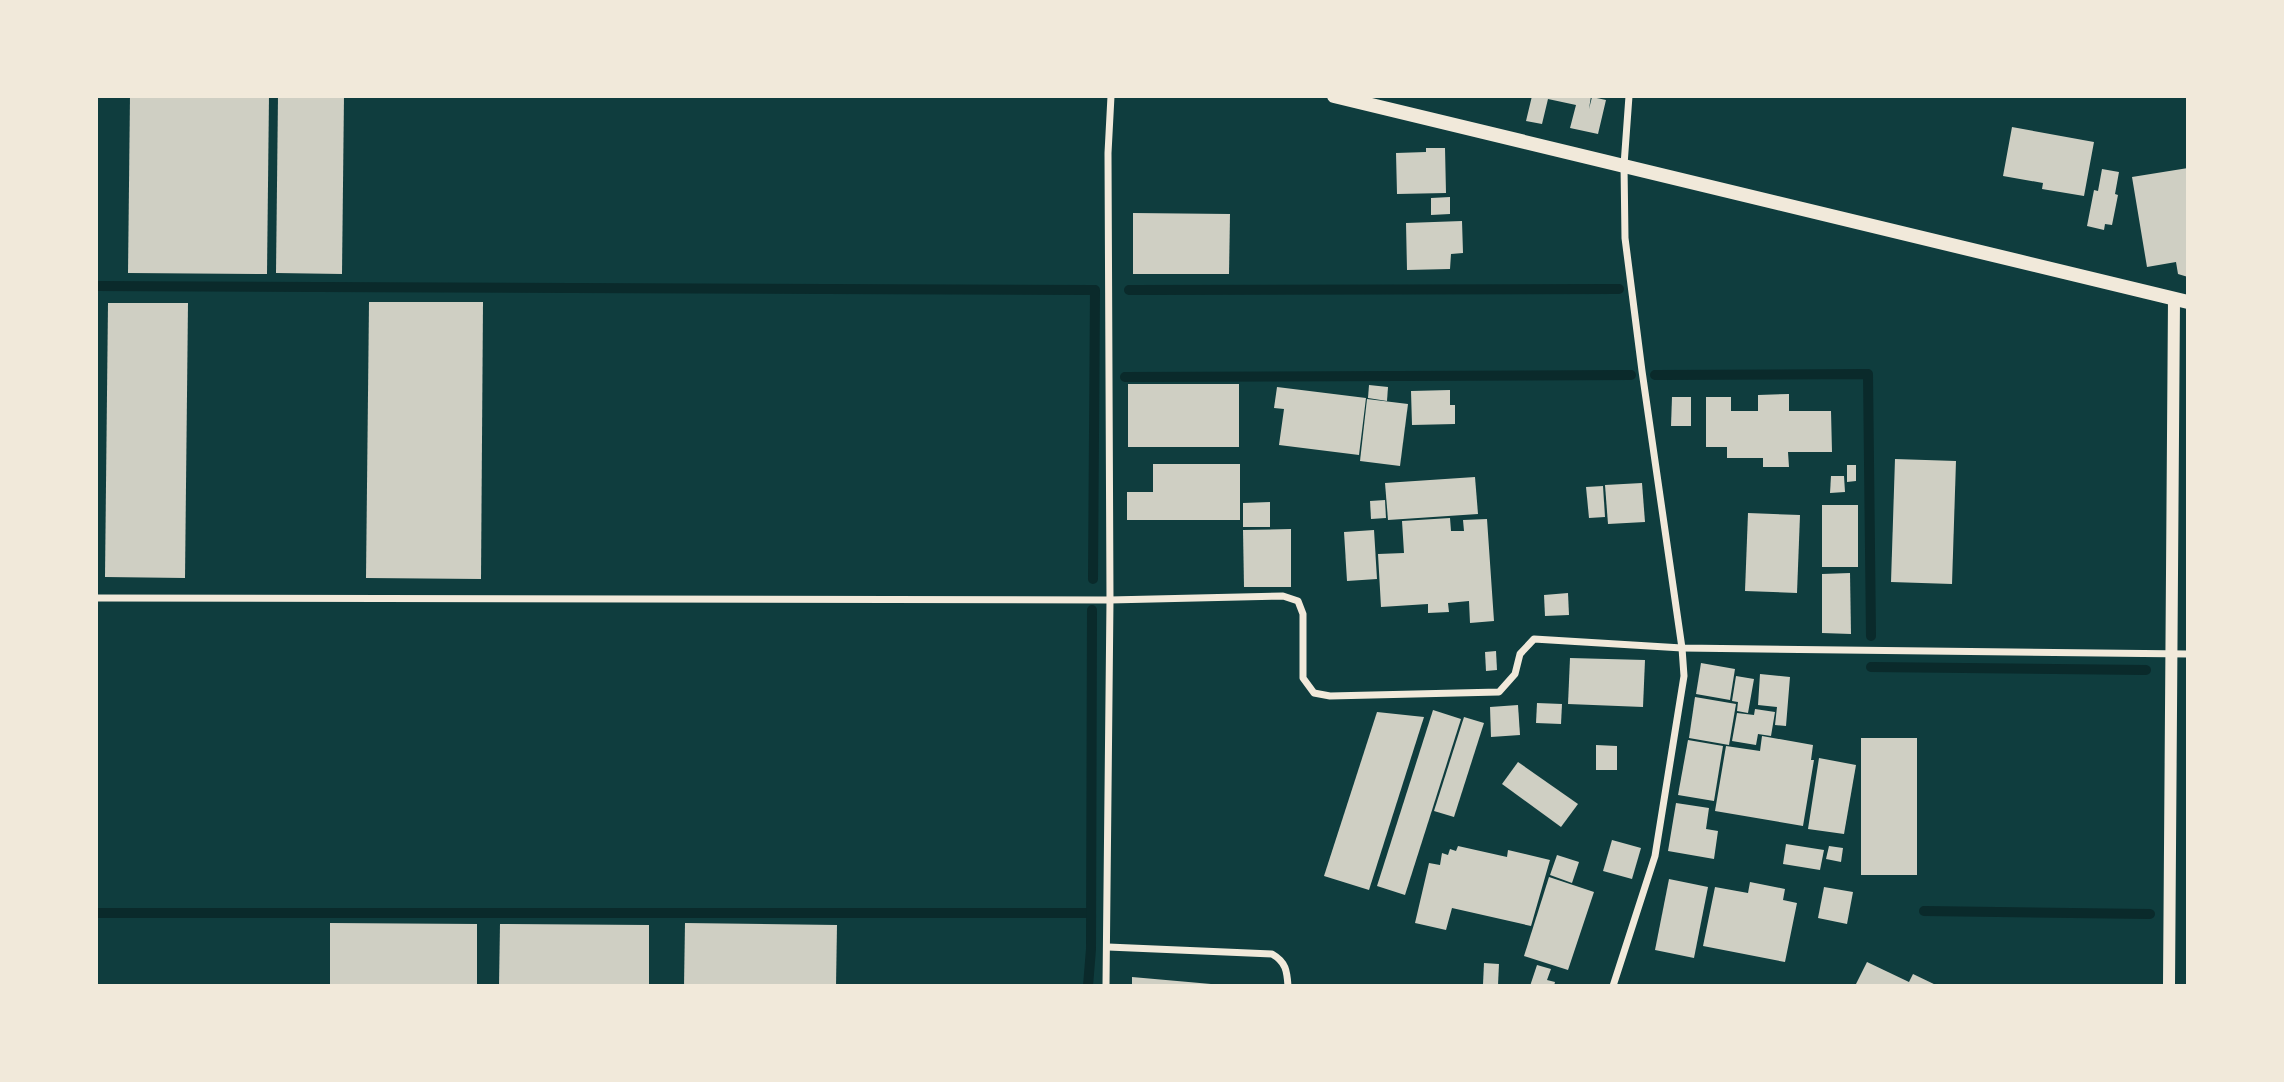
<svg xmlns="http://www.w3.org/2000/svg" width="2284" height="1082" font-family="Helvetica,sans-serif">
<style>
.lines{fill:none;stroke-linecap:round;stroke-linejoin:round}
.stream{stroke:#0a2a2b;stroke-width:10}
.building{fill:#cfcfc3}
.minor{stroke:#f1e9da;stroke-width:7}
.tertiary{stroke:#f1e9da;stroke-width:12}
.secondary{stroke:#f1e9da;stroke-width:14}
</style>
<rect width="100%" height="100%" fill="#0f3d3e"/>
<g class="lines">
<!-- stream -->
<g class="stream">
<polyline points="96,286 1095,290 1093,579"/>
<polyline points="1129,290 1619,289"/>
<polyline points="1655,375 1868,374 1871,636"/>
<polyline points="1125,377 1631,375"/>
<polyline points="1871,667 2146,670"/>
<polyline points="1924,911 2150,914"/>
<polyline points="96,913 1091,913"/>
<polyline points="1088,986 1091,949 1092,610"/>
</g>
</g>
<!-- building -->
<g class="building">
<polygon points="130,96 269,96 267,274 128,273"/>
<polygon points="278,96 344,96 342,274 276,273"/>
<polygon points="1532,96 1591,96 1589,109 1592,97 1606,100 1598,134 1570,128 1576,105 1548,99 1542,124 1526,121"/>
<polygon points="2012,127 2094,142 2084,196 2042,189 2043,183 2003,176"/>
<polygon points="1426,148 1445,148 1446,193 1397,194 1396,153 1426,152"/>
<polygon points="2188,168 2188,277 2178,274 2176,262 2147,267 2132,177"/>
<polygon points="2102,169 2119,172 2115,194 2118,195 2112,225 2105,224 2104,230 2087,226 2094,190 2098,191"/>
<polygon points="1450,197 1450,214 1431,215 1431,198"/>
<polygon points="1133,213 1230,214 1229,274 1133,274"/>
<polygon points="1462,221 1463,253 1451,254 1450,269 1407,270 1406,223"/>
<polygon points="369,302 483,302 481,579 366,578"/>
<polygon points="108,303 188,303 185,578 105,577"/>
<rect x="1128" y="384" width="111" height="63"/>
<polygon points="1369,385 1388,387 1387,401 1368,398"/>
<polygon points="1277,387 1366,398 1359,455 1279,445 1284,409 1274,408"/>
<polygon points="1450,390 1450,405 1455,405 1455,424 1412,425 1411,391"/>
<polygon points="1789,394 1789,411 1831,411 1832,452 1788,452 1789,467 1763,467 1763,458 1727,458 1727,447 1706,447 1706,397 1731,397 1731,411 1758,411 1758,395"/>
<polygon points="1672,397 1691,397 1691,426 1671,426"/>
<polygon points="1367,399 1408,404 1400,466 1360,461"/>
<polygon points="1895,459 1956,461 1952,584 1891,582"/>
<polygon points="1153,464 1240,464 1240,520 1127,520 1127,492 1153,492"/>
<polygon points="1847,465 1856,465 1856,481 1847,482"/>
<polygon points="1831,476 1844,476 1845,492 1830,493"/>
<polygon points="1475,477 1478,514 1388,520 1385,483"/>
<polygon points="1642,483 1645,522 1608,524 1605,485"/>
<polygon points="1603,486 1605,517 1589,518 1586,487"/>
<polygon points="1385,500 1386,518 1371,519 1370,501"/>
<polygon points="1270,502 1270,527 1243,527 1243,503"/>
<rect x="1822" y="505" width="36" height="62"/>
<polygon points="1748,513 1800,515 1797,593 1745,591"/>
<polygon points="1450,518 1451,531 1464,531 1463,520 1487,519 1494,621 1470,623 1469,601 1448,603 1449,612 1428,613 1428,604 1381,607 1378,554 1404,553 1402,521"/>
<polygon points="1291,529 1291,587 1244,587 1243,530"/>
<polygon points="1374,530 1377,579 1347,581 1344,532"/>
<polygon points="1850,573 1851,634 1822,633 1822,574"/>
<polygon points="1568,593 1569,615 1545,616 1544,595"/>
<polygon points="1496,651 1497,670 1486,671 1485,652"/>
<polygon points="1570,658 1645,660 1643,707 1568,704"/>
<polygon points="1701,663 1735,669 1730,700 1696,694"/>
<polygon points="1760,674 1790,677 1786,726 1775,725 1777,707 1758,705"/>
<polygon points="1736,676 1754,679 1748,713 1737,711 1738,702 1732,701"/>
<polygon points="1695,697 1736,704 1729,745 1689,738"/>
<polygon points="1537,703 1562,704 1561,724 1536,723"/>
<polygon points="1518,705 1520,735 1491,737 1490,707"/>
<polygon points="1755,709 1775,712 1771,736 1758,734 1756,745 1732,741 1737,713 1754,715"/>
<polygon points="1433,710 1461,719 1405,895 1377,886"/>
<polygon points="1377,712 1424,717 1369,890 1324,876"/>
<polygon points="1464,717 1484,723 1454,817 1434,811"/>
<polygon points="1762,736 1813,745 1811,760 1814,760 1803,826 1715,811 1726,746 1760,751"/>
<rect x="1861" y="738" width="56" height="137"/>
<polygon points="1688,740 1723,746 1714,801 1678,795"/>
<polygon points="1596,745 1617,746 1617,770 1596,770"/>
<polygon points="1819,758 1856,765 1844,834 1808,829"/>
<polygon points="1518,762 1578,804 1561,827 1502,784"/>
<polygon points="1676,803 1709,808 1706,829 1718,831 1714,859 1668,851"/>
<polygon points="1612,840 1641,848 1632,879 1603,871"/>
<polygon points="1786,844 1824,850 1820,870 1783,864"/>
<polygon points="1458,846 1507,857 1508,850 1550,860 1531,926 1452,908 1446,930 1415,923 1429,863 1440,865 1442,853 1448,855 1450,849 1456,851"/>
<polygon points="1829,846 1843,848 1841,862 1826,859"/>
<polygon points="1557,855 1579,862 1572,883 1550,875"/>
<polygon points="1549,877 1594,892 1568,970 1524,956"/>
<polygon points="1669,879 1708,887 1694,958 1655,950"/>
<polygon points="1750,882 1785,889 1783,900 1797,903 1785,962 1703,946 1715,887 1748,893"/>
<polygon points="1824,887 1853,892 1847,924 1818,918"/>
<polygon points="330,923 477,924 477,986 330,986"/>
<polygon points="685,923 837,925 836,986 684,986"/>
<polygon points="500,924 649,925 649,986 499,986"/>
<polygon points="1867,962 1909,982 1913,974 1938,986 1855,986"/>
<polygon points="1484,963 1499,964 1498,985 1483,984"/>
<polygon points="1537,965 1551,969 1547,980 1555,982 1554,986 1530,986"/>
<polygon points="1132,977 1211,984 1211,986 1132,986"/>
</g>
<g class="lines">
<!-- minor -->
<g class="minor">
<polyline points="96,598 1110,600 1283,596 1298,601 1303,614 1303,678 1314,693 1330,696 1499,692 1515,674 1520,654 1534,639 1682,648 2188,654"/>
<path d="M 1108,947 L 1272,954 C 1286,962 1287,971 1288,986"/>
<polyline points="1106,986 1110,600 1108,153 1111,96"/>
<polyline points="1613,986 1655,856 1684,676 1682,648 1642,371 1625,238 1624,165 1629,96"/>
</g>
<!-- tertiary -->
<polyline class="tertiary" points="2169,986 2174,299"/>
<!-- secondary -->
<polyline class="secondary" points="1334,96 2188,302"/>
</g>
<!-- border -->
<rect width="2284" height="1082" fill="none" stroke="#f1e9da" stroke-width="196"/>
</svg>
